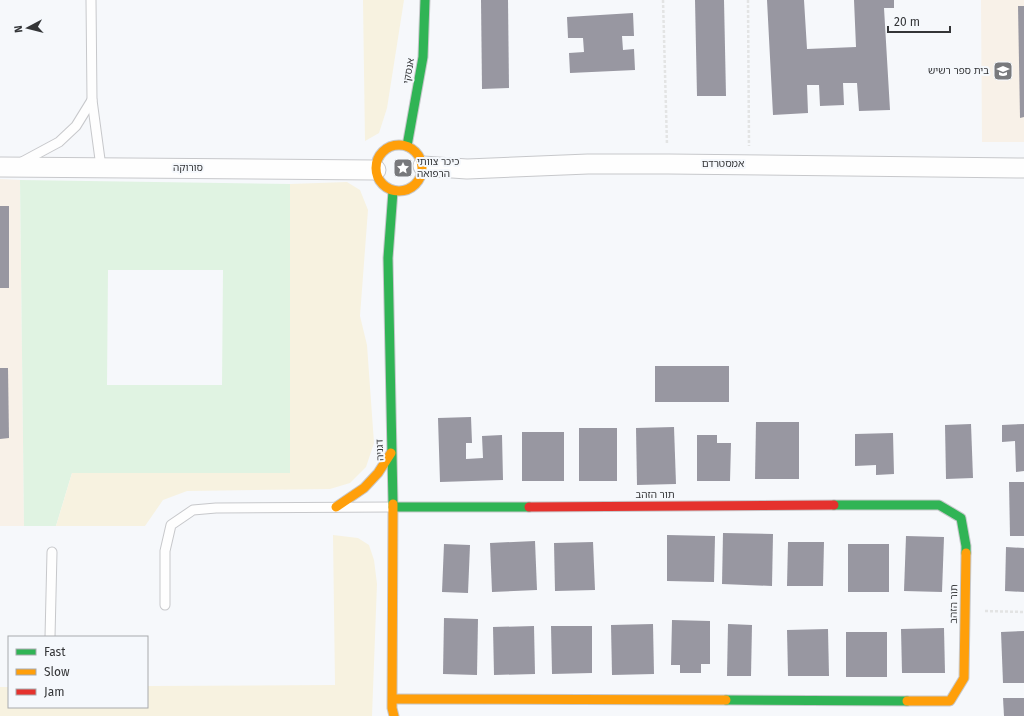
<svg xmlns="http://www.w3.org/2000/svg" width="1024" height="716" font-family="'Fira Sans','Noto Sans Hebrew',sans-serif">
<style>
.education{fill:#f8f1e8}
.green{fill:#e0f3e2;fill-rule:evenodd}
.sand{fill:#f7f2e0}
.building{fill:#9897a1}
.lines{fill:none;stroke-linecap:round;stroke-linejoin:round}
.lane-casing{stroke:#c7c8cb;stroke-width:11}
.street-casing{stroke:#c7c8cb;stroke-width:21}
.fast-casing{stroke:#c7c8cb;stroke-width:11}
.slow-casing{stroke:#c7c8cb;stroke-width:11}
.jam-casing{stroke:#c7c8cb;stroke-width:11}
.path{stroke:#e3e4e4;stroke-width:2.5;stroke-dasharray:3 2;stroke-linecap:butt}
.lane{stroke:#fefefe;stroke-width:9}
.street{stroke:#fefefe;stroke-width:19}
.fast{stroke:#30b455;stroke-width:9}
.slow{stroke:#ff9f0a;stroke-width:9}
.jam{stroke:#e5322d;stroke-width:9}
.labels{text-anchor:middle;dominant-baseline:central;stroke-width:4;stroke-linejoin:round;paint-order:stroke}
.street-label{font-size:10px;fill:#343537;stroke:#f5f8fc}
.poi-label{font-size:10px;fill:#343537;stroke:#f5f8fc;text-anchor:end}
</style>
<rect width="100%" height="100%" fill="#f6f8fb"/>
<!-- education -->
<g class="education">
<polygon points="981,0 1024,0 1024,142 982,142"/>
<polygon points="0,179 20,180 24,526 0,526"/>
</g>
<!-- green -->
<path class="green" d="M 20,180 L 290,184 L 290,473 L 72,473 L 56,526 L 24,526 ZM 108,270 L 223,270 L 222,385 L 107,385 Z"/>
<!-- sand -->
<g class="sand">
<polygon points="363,0 404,0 387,108 379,133 365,141"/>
<polygon points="347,182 360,190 368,210 360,316 367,345 374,443 366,467 350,483 330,489 187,491 163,500 145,526 56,526 72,473 290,473 290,184"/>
<polygon points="333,535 358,538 369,545 374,560 377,584 372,716 0,716 0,687 9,687 9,707 147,707 147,686 335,685"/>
</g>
<!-- building -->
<g class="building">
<polygon points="481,0 508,0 509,88 482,89"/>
<polygon points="695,0 724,0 726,96 697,96"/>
<polygon points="767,0 804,0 807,49 856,47 854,0 894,0 894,8 884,8 890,110 859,111 857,83 843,83 844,105 820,106 819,85 807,85 808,113 773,115"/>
<polygon points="1018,6 1024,6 1024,117 1020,118"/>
<polygon points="633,13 634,36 622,36 623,50 634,49 635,70 570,73 569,53 584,52 583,38 568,38 567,17"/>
<rect x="0" y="206" width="9" height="82"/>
<rect x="655" y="366" width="74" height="36"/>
<polygon points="0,368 8,368 9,438 0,439"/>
<polygon points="471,417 472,443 466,443 466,459 483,458 482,436 502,435 503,480 440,482 438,418"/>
<polygon points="756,422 799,422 799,479 755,479"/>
<polygon points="971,424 973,478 946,479 945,425"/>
<polygon points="1024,424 1024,471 1016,472 1015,441 1002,442 1002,425"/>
<polygon points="674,427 676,484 637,485 636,428"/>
<rect x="579" y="428" width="38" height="53"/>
<rect x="522" y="432" width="42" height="49"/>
<polygon points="893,433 894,474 876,475 876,465 855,466 855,434"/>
<polygon points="697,435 717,435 717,443 731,443 730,481 697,481"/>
<polygon points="1009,482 1024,482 1024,536 1010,536"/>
<polygon points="723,533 773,534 772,586 722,584"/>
<polygon points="667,535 715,536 714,582 667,581"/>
<polygon points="906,536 944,537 942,592 904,591"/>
<polygon points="535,541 537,590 492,592 490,543"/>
<polygon points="593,542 595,590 555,591 554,543"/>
<polygon points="788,542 824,542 823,586 787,586"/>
<polygon points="444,544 470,545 468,593 442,592"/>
<rect x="848" y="544" width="41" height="48"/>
<polygon points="1006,547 1024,548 1024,592 1005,591"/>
<polygon points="444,618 478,619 477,675 443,674"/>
<polygon points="672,620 710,621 710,664 701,664 701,673 680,673 680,665 671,665"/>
<polygon points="653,624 654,674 612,675 611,625"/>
<polygon points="728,624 752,625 751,676 727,676"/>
<polygon points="534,626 535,674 494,675 493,627"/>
<polygon points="551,626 592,626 592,673 552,674"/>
<polygon points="944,628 945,673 902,673 901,629"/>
<polygon points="828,629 829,676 788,676 787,630"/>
<polygon points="1024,631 1024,683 1003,683 1001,632"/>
<rect x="846" y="632" width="41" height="45"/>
<polygon points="1003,698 1024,698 1024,716 1004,716"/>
</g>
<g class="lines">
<defs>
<g id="lane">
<polyline points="91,0 92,100 101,167"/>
<polyline points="20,163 59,142 76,126 92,100"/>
<polyline points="165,605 165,551 171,525 193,510 216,508 393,507"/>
<polyline points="50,637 52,552"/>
</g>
<g id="street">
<polyline points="423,166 467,169 588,164 668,164 1024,168"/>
<polyline points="0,167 376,170"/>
</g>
<g id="fast">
<polyline points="407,146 423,57 425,0"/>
<polyline points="393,504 388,258 393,191"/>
<polyline points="834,505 939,505 961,518 966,546 966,553"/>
<polyline points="393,507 529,507"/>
<polyline points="726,700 907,701"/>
</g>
<g id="slow">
<circle cx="399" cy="168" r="23"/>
<polyline points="393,504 392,708 394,716"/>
<polyline points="336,507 364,488 378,473 391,453"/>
<polyline points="393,699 726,700"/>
<polyline points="907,701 950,701 964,678 966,553"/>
</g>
<polyline id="jam" points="529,507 834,505"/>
</defs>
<!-- lane casing -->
<use href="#lane" class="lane-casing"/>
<!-- street casing -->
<use href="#street" class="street-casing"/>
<!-- fast casing -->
<use href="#fast" class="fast-casing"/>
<!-- slow casing -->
<use href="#slow" class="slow-casing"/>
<!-- jam casing -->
<use href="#jam" class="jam-casing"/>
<!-- path -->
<g class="path">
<polyline points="663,0 667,145"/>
<polyline points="748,0 749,146"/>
<polyline points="985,611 1024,612"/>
</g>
<!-- lane -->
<use href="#lane" class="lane"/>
<!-- street -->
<use href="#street" class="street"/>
<!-- fast -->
<use href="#fast" class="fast"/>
<!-- slow -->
<use href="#slow" class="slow"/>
<!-- jam -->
<use href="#jam" class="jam"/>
</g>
<!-- icons -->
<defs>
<symbol id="school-square" viewBox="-11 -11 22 22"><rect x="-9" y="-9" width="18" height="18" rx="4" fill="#78797c" stroke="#f5f8fc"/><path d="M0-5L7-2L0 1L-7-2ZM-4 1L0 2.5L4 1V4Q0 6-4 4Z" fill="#fff"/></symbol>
<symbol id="sight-square" viewBox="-11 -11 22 22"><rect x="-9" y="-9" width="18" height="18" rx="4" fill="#78797c" stroke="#f5f8fc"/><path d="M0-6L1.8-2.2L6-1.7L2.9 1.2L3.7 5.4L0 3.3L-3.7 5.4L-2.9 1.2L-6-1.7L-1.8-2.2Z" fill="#fff"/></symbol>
</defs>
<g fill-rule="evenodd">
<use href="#school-square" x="992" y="60" width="22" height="22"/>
<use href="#sight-square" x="392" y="157" width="22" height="22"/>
</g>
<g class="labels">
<!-- street labels -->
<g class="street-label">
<text transform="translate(409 71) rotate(-80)">אנסקי</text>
<text x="723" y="164">אמסטרדם</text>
<text x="188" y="168">סורוקה</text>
<text transform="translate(380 450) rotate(-92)">דגניה</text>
<text x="655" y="495">תור הזהב</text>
<text transform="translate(954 604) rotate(-89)">תור הזהב</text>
</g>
<!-- poi labels -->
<g class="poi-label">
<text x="989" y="71">בית ספר רשיש</text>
<text x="417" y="162" text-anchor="start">כיכר צוותי<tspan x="417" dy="12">הרפואה</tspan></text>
</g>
</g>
<!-- legend -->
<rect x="8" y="636" width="140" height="72" fill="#f5f8fc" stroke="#a8aaad"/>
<rect x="16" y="649" width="20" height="6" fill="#30b455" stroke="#a8aaad"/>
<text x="44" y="656" font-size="12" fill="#343537">Fast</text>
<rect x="16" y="669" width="20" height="6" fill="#ff9f0a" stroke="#a8aaad"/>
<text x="44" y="676" font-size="12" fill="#343537">Slow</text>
<rect x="16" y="689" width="20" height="6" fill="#e5322d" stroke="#a8aaad"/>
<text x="44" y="696" font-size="12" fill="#343537">Jam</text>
<!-- north arrow -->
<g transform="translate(28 28) rotate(263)" stroke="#f5f8fc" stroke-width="3" paint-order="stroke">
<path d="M0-3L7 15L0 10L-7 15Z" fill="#343537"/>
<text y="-6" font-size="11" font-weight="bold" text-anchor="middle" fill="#343537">N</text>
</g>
<!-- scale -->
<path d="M888 26v6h62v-6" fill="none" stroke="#343537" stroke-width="2"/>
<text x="894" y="26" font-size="12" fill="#343537" stroke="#f5f8fc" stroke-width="3" paint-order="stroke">20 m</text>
</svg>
